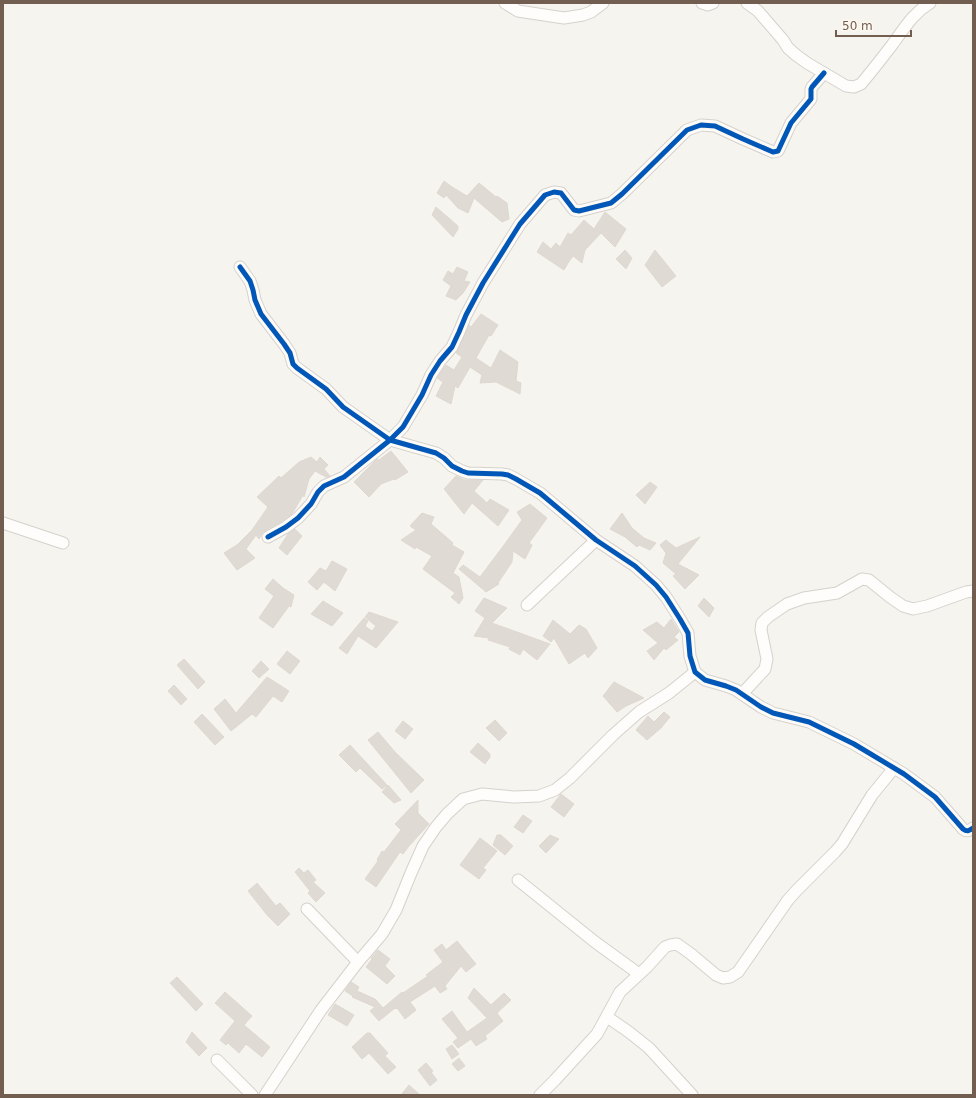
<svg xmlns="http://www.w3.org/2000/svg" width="976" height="1098" font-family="'DejaVu Sans',sans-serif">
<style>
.building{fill:#e0dad4;stroke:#dfd8d1}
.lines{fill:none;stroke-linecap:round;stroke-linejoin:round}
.minor-casing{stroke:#d6d1cc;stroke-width:13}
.minor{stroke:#fefdfc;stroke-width:11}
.cycleway-casing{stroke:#fdf9f1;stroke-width:8}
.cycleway{stroke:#0057b8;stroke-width:5}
</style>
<rect width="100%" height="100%" fill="#f6f4ee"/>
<!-- building -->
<g class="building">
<polygon points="444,181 452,187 467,196 479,183 496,197 497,196 507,203 509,219 502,222 474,198 468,213 458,208 446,195 444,198 437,193"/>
<polygon points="436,207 458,226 458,229 453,237 432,215"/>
<polygon points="605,212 626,229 615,247 601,233 585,250 582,263 573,256 568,263 564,270 537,252 543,242 551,249 556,243 560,247 568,233 571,235 584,220 594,229"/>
<polygon points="625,250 632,258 626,269 616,259"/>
<polygon points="655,250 676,276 662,287 645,265"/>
<polygon points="457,267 468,272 464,281 470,282 463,293 456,300 446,296 451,286 443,280 448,271 453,274"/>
<polygon points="481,314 498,325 491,336 489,335 476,358 491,368 500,350 518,362 516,381 521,383 520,394 496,382 480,383 482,375 470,367 458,388 455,386 451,404 436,396 443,382 437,378 446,365 454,370 462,357 456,353 469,325 471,327"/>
<polygon points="391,451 408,472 395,480 394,479 381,484 369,497 354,482 377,459 379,460"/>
<polygon points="311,457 317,462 320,457 328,465 324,469 330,476 326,477 315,471 309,479 304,497 303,495 292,514 282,521 266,530 262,533 259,539 256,535 246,549 255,558 237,570 224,553 237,545 252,530 268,507 257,497 279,476 281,478 299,462"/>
<polygon points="456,476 464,480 483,480 474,491 487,503 490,499 509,510 498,526 472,503 464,514 444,489"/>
<polygon points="650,482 657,487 645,504 636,495"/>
<polygon points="530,504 547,518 529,543 532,545 525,559 513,551 512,562 498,583 499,584 486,592 459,569 463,565 480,577 504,545 522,520 517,512"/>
<polygon points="422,513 434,517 431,524 453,543 452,545 464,552 453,573 459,577 463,598 459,604 451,597 455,593 423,569 432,556 416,547 415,549 401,540 416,530 410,526"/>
<polygon points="622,513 632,528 644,538 656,543 650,550 639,545 637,547 625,537 610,529"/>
<polygon points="295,529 302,536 287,555 279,548 288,534"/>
<polygon points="700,537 678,564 699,575 685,589 673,576 676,574 663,563 666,553 660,545 666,540 676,548"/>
<polygon points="332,561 347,569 335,591 324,582 317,590 308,582 320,568 326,571"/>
<polygon points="273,579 283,588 294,595 291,607 289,606 273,628 259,618 274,596 265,589"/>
<polygon points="484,598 507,608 492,623 550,644 537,660 523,649 520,655 509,649 510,647 488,640 489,638 474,636 485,618 475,611"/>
<polygon points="704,598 714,608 709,617 698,606"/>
<polygon points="323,601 343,613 332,626 311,614"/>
<polygon points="369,612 398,622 376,648 358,636 347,654 339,648 364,618 368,621 365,626 372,631 376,626 365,617"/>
<polygon points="671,619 679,632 674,637 678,640 666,650 664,648 654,660 647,651 658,643 643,630 657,622 664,628"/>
<polygon points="553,620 570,634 579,625 586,629 597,648 588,658 585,653 569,664 554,638 551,642 543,636"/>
<polygon points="287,651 300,661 290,674 277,664"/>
<polygon points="184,659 205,682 198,689 177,665"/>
<polygon points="261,661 269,669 259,678 252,671"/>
<polygon points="267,677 289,691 282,702 273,696 256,717 252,714 231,731 214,709 225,699 236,713"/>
<polygon points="614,682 644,698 626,706 617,712 603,696"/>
<polygon points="174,685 187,699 181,705 168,691"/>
<polygon points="664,712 670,717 661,728 647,740 636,730 648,716 654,722"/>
<polygon points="202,714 224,737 215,745 194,722"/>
<polygon points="495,720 507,733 499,741 486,728"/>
<polygon points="403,721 413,729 405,739 395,731"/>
<polygon points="378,732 395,752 424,780 411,793 368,740"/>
<polygon points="478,743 490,754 490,757 485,764 470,752"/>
<polygon points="350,745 387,785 382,789 360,768 356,772 339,755"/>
<polygon points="388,785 401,800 394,803 382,792"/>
<polygon points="561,794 574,804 564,817 551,807"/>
<polygon points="418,800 418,813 429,824 409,846 403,854 400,852 376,887 365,879 378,861 377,860 382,851 384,852 401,830 395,824"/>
<polygon points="523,815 532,821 523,833 514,827"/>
<polygon points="497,835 501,835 513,846 505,855 493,845"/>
<polygon points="550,835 559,839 546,853 539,846"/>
<polygon points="480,838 497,851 483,868 486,870 479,879 460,865"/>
<polygon points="299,868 304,873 308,870 316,880 313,882 325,893 316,902 308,893 310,891 295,872"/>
<polygon points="257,883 276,906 280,903 290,914 278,926 267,915 248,891"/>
<polygon points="457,941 476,964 466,972 461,966 445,986 447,989 440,993 435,986 410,1002 416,1010 405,1019 397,1008 396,1009 395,1008 379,1021 370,1011 375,1007 352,997 353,996 345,991 351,982 359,987 357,991 375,999 383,1008 402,992 403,993 428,976 426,975 443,962 434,950 442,944 446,950"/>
<polygon points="378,950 390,959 385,966 395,976 387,984 366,967 372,959 371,958"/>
<polygon points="177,977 203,1004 196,1011 170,983"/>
<polygon points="474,988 491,1005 504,993 511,1000 497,1013 503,1021 485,1036 487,1039 476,1046 471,1039 458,1048 453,1042 458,1038 442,1019 452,1011 467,1032 487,1018 468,998"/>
<polygon points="225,992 252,1016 244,1025 270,1047 262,1057 246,1044 239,1053 228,1043 226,1045 220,1040 235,1021 215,1003"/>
<polygon points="335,1004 354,1015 347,1026 328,1015"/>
<polygon points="192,1032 207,1048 199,1056 186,1042"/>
<polygon points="367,1033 370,1033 388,1053 385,1056 396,1067 388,1074 369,1053 362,1059 352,1047"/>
<polygon points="452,1045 459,1054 452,1059 446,1049"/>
<polygon points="459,1058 465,1066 458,1071 452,1064"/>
<polygon points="426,1063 433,1071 431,1072 437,1080 430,1086 418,1070"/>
<polygon points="409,1085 420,1095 401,1095"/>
</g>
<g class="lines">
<defs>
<g id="minor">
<polyline points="505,3 518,11 564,18 583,15 591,12 603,3"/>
<polyline points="702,3 708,5 713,3"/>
<path d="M 747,3 L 758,11 L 783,40 L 788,48 L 796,55 L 807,63 L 846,86 L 854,87 L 861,84 C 872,71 882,58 892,45 C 904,29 912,14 930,3"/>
<path d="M 240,267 L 250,281 L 253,290 L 255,300 L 261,314 L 284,344 L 290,353 L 293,364 L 297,368 L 326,389 L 343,407 L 390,440 L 436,453 L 444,458 L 452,466 L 462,471 L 468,473 L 502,474 L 508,475 L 516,479 L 540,493 L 596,540 L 635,566 L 656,585 L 666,597 L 680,619 L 688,633 L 690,656 L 695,672 L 705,680 L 726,686 L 736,690 L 761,707 L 773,713 L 809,722 L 854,744 L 904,774 L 935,797 L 963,829 C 967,832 969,831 973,828"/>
<polyline points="3,523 63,543"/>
<polyline points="268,537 286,527 298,518 311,504 318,492 324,486 344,477 390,440 403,427 422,395 431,375 440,361 452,347 459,332 466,315 483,283 520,224 545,195 554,192 561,193 574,210 579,211 611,203 622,194 687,130 701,125 715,126 743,139 773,152 778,151 791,123 811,99 811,89 812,87 824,73"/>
<polyline points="527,605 596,540"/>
<polyline points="742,694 765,669 767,659 761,630 762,623 768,617 787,604 804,598 837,593 862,579 869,580 890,597 903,606 913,609 927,606 966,592 973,591"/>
<polyline points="518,880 595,942 639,974"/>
<polyline points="307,909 358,962"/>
<polyline points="607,1017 629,1032 649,1048 692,1095"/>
<polyline points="217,1060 252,1095"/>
<polyline points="265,1095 321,1010 358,962 382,934 396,910 411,873 423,846 436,827 447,814 463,799 482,794 514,797 539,796 555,790 570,778 613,735 639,712 669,693 695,672"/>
<polyline points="540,1095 555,1080 597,1034 620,992 647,967 665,947 670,945 677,944 691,954 716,975 723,978 730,977 738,972 788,900 797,890 835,852 842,844 872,795 894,768"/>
</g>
</defs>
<!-- minor casing -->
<use href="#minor" class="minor-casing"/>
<!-- minor -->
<use href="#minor" class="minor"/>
<defs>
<g id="cycleway">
<path d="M 240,267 L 250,281 L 253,290 L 255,300 L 261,314 L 284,344 L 290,353 L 293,364 L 297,368 L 326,389 L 343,407 L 390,440 L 436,453 L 444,458 L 452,466 L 462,471 L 468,473 L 502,474 L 508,475 L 516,479 L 540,493 L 596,540 L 635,566 L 656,585 L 666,597 L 680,619 L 688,633 L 690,656 L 695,672 L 705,680 L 726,686 L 736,690 L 761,707 L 773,713 L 809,722 L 854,744 L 904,774 L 935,797 L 963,829 C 967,832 969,831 973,828"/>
<polyline points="268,537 286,527 298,518 311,504 318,492 324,486 344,477 390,440 403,427 422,395 431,375 440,361 452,347 459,332 466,315 483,283 520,224 545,195 554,192 561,193 574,210 579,211 611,203 622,194 687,130 701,125 715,126 743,139 773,152 778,151 791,123 811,99 811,89 812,87 824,73"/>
</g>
</defs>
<!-- cycleway casing -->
<use href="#cycleway" class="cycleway-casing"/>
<!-- cycleway -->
<use href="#cycleway" class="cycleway"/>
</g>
<!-- border -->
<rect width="976" height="1098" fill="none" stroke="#725e51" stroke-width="8"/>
<!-- scale -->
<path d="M836 30v6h75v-6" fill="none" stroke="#725e51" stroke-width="2"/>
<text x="842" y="30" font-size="12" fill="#725e51" stroke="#fdf9f1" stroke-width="3" paint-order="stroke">50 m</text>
</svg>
